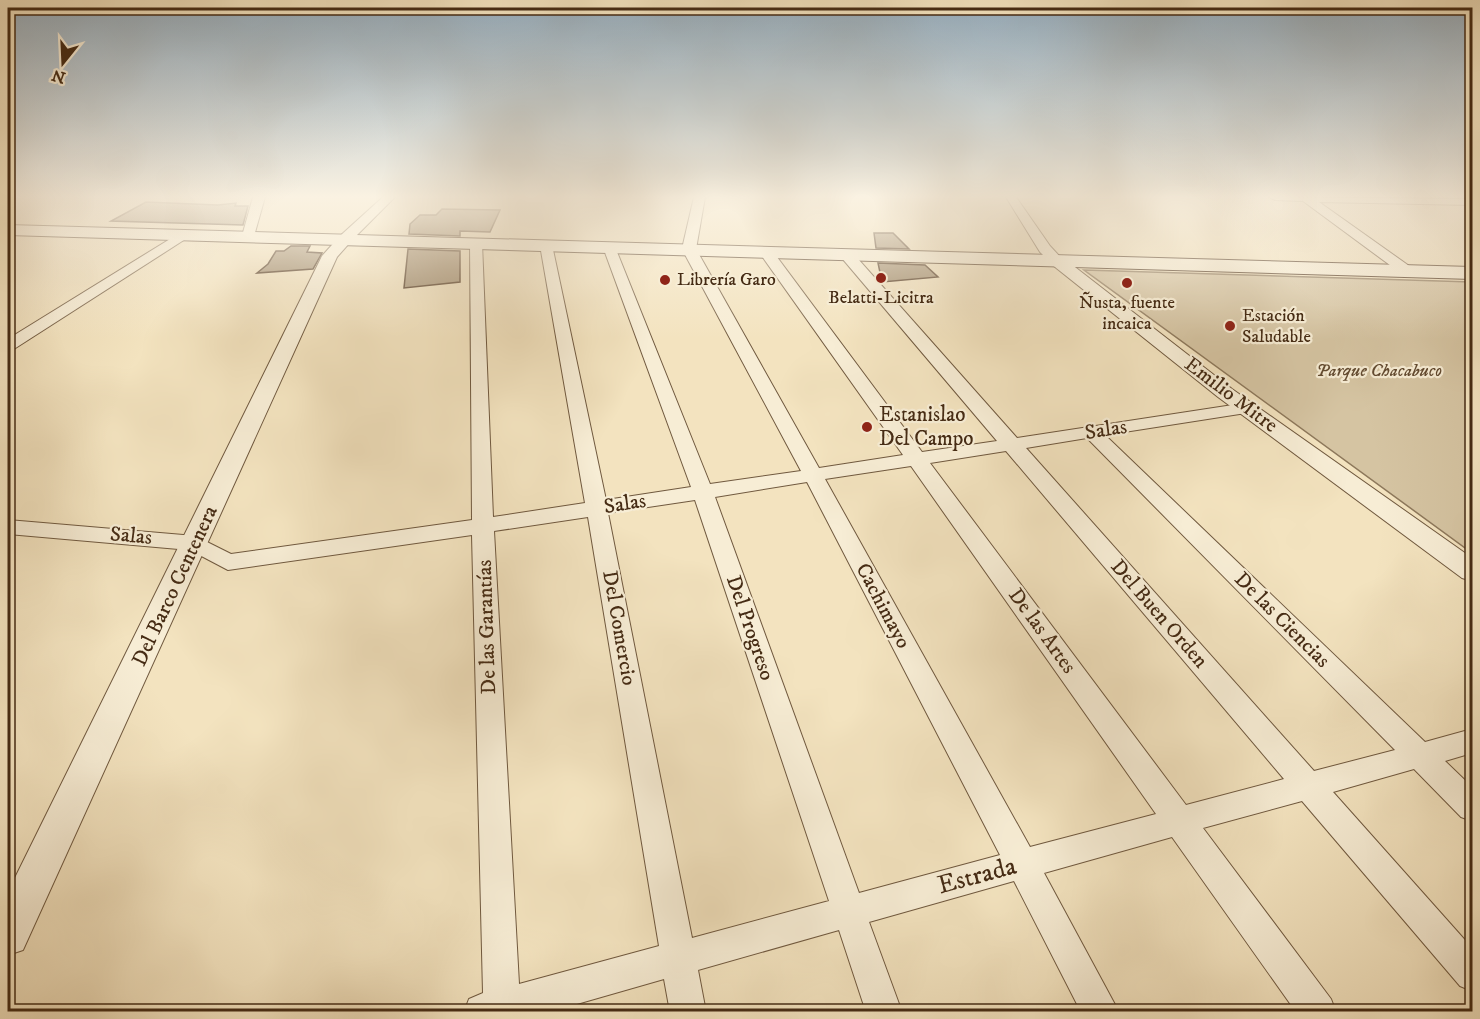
<svg xmlns="http://www.w3.org/2000/svg" width="1480" height="1019" font-family="'IM FELL DW Pica',serif">
<style>
.green{fill:#d5c4a2;stroke:#8d785b;stroke-width:1.5}
.building{fill:#9f8b6d;stroke:#452b14;stroke-width:1.5}
.lines{fill:none;stroke-linecap:round;stroke-linejoin:round}
.minor-casing{stroke:#70593f;stroke-width:2}
.tertiary-casing{stroke:#70593f;stroke-width:2}
.secondary-casing{stroke:#452b14;stroke-width:2}
.minor{fill:#f7edd5;fill-rule:evenodd}
.tertiary{fill:#f7edd5;fill-rule:evenodd}
.secondary{fill:#f7edd5;fill-rule:evenodd}
.poi-dot{fill:#8f2418;stroke:#f7edd5;stroke-width:2}
.labels{text-anchor:middle;dominant-baseline:central;stroke-width:4.5;stroke-linejoin:round;paint-order:stroke}
.far-poi-label{font-size:18px;fill:#452b14;stroke:#f7edd5;text-anchor:start}
.far-park-label{font-size:18px;font-style:italic;fill:#624a30;stroke:#f7edd5}
.street-label{font-size:21px;fill:#452b14;stroke:#f7edd5}
.poi-label{font-size:21px;fill:#452b14;stroke:#f7edd5;text-anchor:start}
.near-street-label{font-size:26px;fill:#452b14;stroke:#f7edd5}
</style>
<rect width="100%" height="100%" fill="#f3e3bf"/>
<filter id="stains"><feTurbulence type="fractalNoise" baseFrequency=".00333" numOctaves="4"/><feColorMatrix values="0 0 0 0 .2 0 0 0 0 .09 0 0 0 0 .02 0 0 0 .5 -.17"/></filter>
<radialGradient id="worn" r=".72"><stop offset=".6" stop-color="#630" stop-opacity="0"/><stop offset="1" stop-color="#630" stop-opacity=".3"/></radialGradient>
<!-- green -->
<polygon class="green" points="1084,270 1472,282 1472,553"/>
<!-- building -->
<g class="building">
<polygon points="146,202 218,205 236,203 235,206 248,206 243,225 111,221"/>
<polygon points="442,209 500,210 490,232 460,231 460,236 409,234 410,224 420,215 436,215"/>
<polygon points="874,233 893,233 909,249 876,248"/>
<polygon points="291,246 310,246 307,252 322,253 313,269 257,273 268,264 276,251 284,251"/>
<polygon points="408,249 460,251 460,282 404,288"/>
<polygon points="878,263 925,265 938,277 882,282"/>
</g>
<g class="lines">
<defs>
<g id="minor">
<polygon points="253,197 265,197 254,236 248,240 242,236"/>
<polygon points="383,197 395,197 350,242 340,242 339,239 340,236"/>
<path d="M 694,197 L 705,197 L 696,249 L 819,468 L 903,455 L 759,252 L 761,249 L 771,249 L 922,452 L 997,441 L 841,257 L 839,254 L 841,251 L 851,251 L 1017,438 L 1246,403 L 1252,404 L 1255,408 L 1252,412 L 1246,413 L 1105,435 L 1425,742 L 1472,729 L 1472,753 L 1445,761 L 1472,787 L 1472,821 L 1461,817 L 1414,769 L 1333,792 L 1472,948 L 1472,991 L 1460,986 L 1302,801 L 1203,828 L 1331,999 L 1336,1012 L 1296,1012 L 1172,837 L 1044,873 L 1119,1012 L 1081,1012 L 1014,881 L 869,922 L 902,1012 L 866,1012 L 839,930 L 698,970 L 706,1012 L 670,1012 L 664,979 L 549,1012 L 464,1012 L 469,999 L 483,993 L 472,535 L 228,570 L 190,550 L 8,534 L 8,520 L 195,536 L 231,554 L 472,520 L 470,243 L 476,239 L 482,243 L 493,517 L 585,503 L 540,245 L 546,241 L 552,245 L 606,500 L 691,487 L 603,247 L 609,243 L 615,247 L 710,484 L 801,471 L 682,249 ZM 1087,438 L 1395,750 L 1314,771 L 1026,448 ZM 1006,451 L 1284,779 L 1186,805 L 930,463 ZM 911,466 L 1156,814 L 1030,847 L 825,479 ZM 807,482 L 1000,855 L 859,893 L 715,497 ZM 695,500 L 829,901 L 692,938 L 608,513 ZM 588,517 L 659,946 L 519,984 L 494,531 Z"/>
<polygon points="1006,197 1016,197 1050,246 1063,260 1061,263 1051,263 1040,252"/>
<polygon points="1269,197 1472,199 1472,205 1319,202 1412,268 1414,271 1407,275 1402,274 1303,201 1275,200"/>
<polygon points="183,231 189,235 187,238 14,349 8,351 8,339"/>
</g>
<g id="tertiary">
<polygon points="345,234 353,239 337,257 23,950 8,955 8,892 322,256 340,236"/>
<polygon points="1056,255 1062,257 1232,389 1472,558 1472,581 1462,578 1218,397 1050,263 1048,260 1050,257"/>
</g>
<polygon id="secondary" points="8,225 1472,267 1472,279 8,235"/>
</defs>
<!-- minor casing -->
<use href="#minor" class="minor-casing"/>
<!-- tertiary casing -->
<use href="#tertiary" class="tertiary-casing"/>
<!-- secondary casing -->
<use href="#secondary" class="secondary-casing"/>
<!-- minor -->
<use href="#minor" class="minor"/>
<!-- tertiary -->
<use href="#tertiary" class="tertiary"/>
<!-- secondary -->
<use href="#secondary" class="secondary"/>
</g>
<!-- sky -->
<linearGradient id="sky" x2="0" y2="1"><stop stop-color="#95aec0"/><stop offset="0.58" stop-color="#faf2e2"/><stop offset="1" stop-color="#faf2e2" stop-opacity="0"/></linearGradient>
<rect width="1480" height="339" fill="url(#sky)"/>
<!-- markers -->
<g class="poi-dot">
<circle cx="881" cy="278" r="6"/>
<circle cx="665" cy="280" r="6"/>
<circle cx="1127" cy="283" r="6"/>
<circle cx="1230" cy="326" r="6"/>
<circle cx="867" cy="427" r="6"/>
</g>
<g class="labels">
<!-- far-poi labels -->
<g class="far-poi-label">
<text x="677" y="280">Librería Garo</text>
<text x="881" y="298" text-anchor="middle">Belatti-Licitra</text>
<text x="1127" y="303" text-anchor="middle">Ñusta, fuente<tspan x="1127" dy="21">incaica</tspan></text>
<text x="1242" y="316">Estación<tspan x="1242" dy="21">Saludable</tspan></text>
</g>
<!-- far-park labels -->
<g class="far-park-label">
<text x="1379" y="371">Parque Chacabuco</text>
</g>
<!-- street labels -->
<g class="street-label">
<text transform="translate(1231 395) rotate(37)">Emilio Mitre</text>
<text transform="translate(1106 430) rotate(-9)">Salas</text>
<text transform="translate(625 504) rotate(-9)">Salas</text>
<text transform="translate(131 536) rotate(5)">Salas</text>
<text transform="translate(175 586) rotate(-65)">Del Barco Centenera</text>
<text transform="translate(883 606) rotate(62)">Cachimayo</text>
<text transform="translate(1159 614) rotate(49)">Del Buen Orden</text>
<text transform="translate(1282 620) rotate(45)">De las Ciencias</text>
<text transform="translate(487 627) rotate(-92)">De las Garantías</text>
<text transform="translate(619 628) rotate(80)">Del Comercio</text>
<text transform="translate(750 628) rotate(71)">Del Progreso</text>
<text transform="translate(1042 631) rotate(54)">De las Artes</text>
</g>
<!-- poi labels -->
<g class="poi-label">
<text x="879" y="415">Estanislao<tspan x="879" dy="24">Del Campo</tspan></text>
</g>
<!-- near-street labels -->
<g class="near-street-label">
<text transform="translate(977 876) rotate(-15)">Estrada</text>
</g>
</g>
<!-- margin -->
<rect width="1480" height="1019" fill="none" stroke="#f3e3bf" stroke-width="30"/>
<rect x="9" y="9" width="1462" height="1001" fill="none" stroke="#452b14" stroke-width="3"/>
<rect x="15" y="15" width="1450" height="989" fill="none" stroke="#452b14" stroke-width="1.5"/>
<!-- north arrow -->
<g transform="translate(63 63) rotate(198)" stroke="#f7edd5" stroke-width="4.5" paint-order="stroke">
<path d="M0-4.5L10 22L0 15L-10 22Z" fill="#452b14"/>
<text y="-9" font-size="16" font-weight="bold" text-anchor="middle" fill="#452b14">N</text>
</g>
<rect width="100%" height="100%" filter="url(#stains)"/>
<rect width="100%" height="100%" fill="url(#worn)"/>
</svg>
